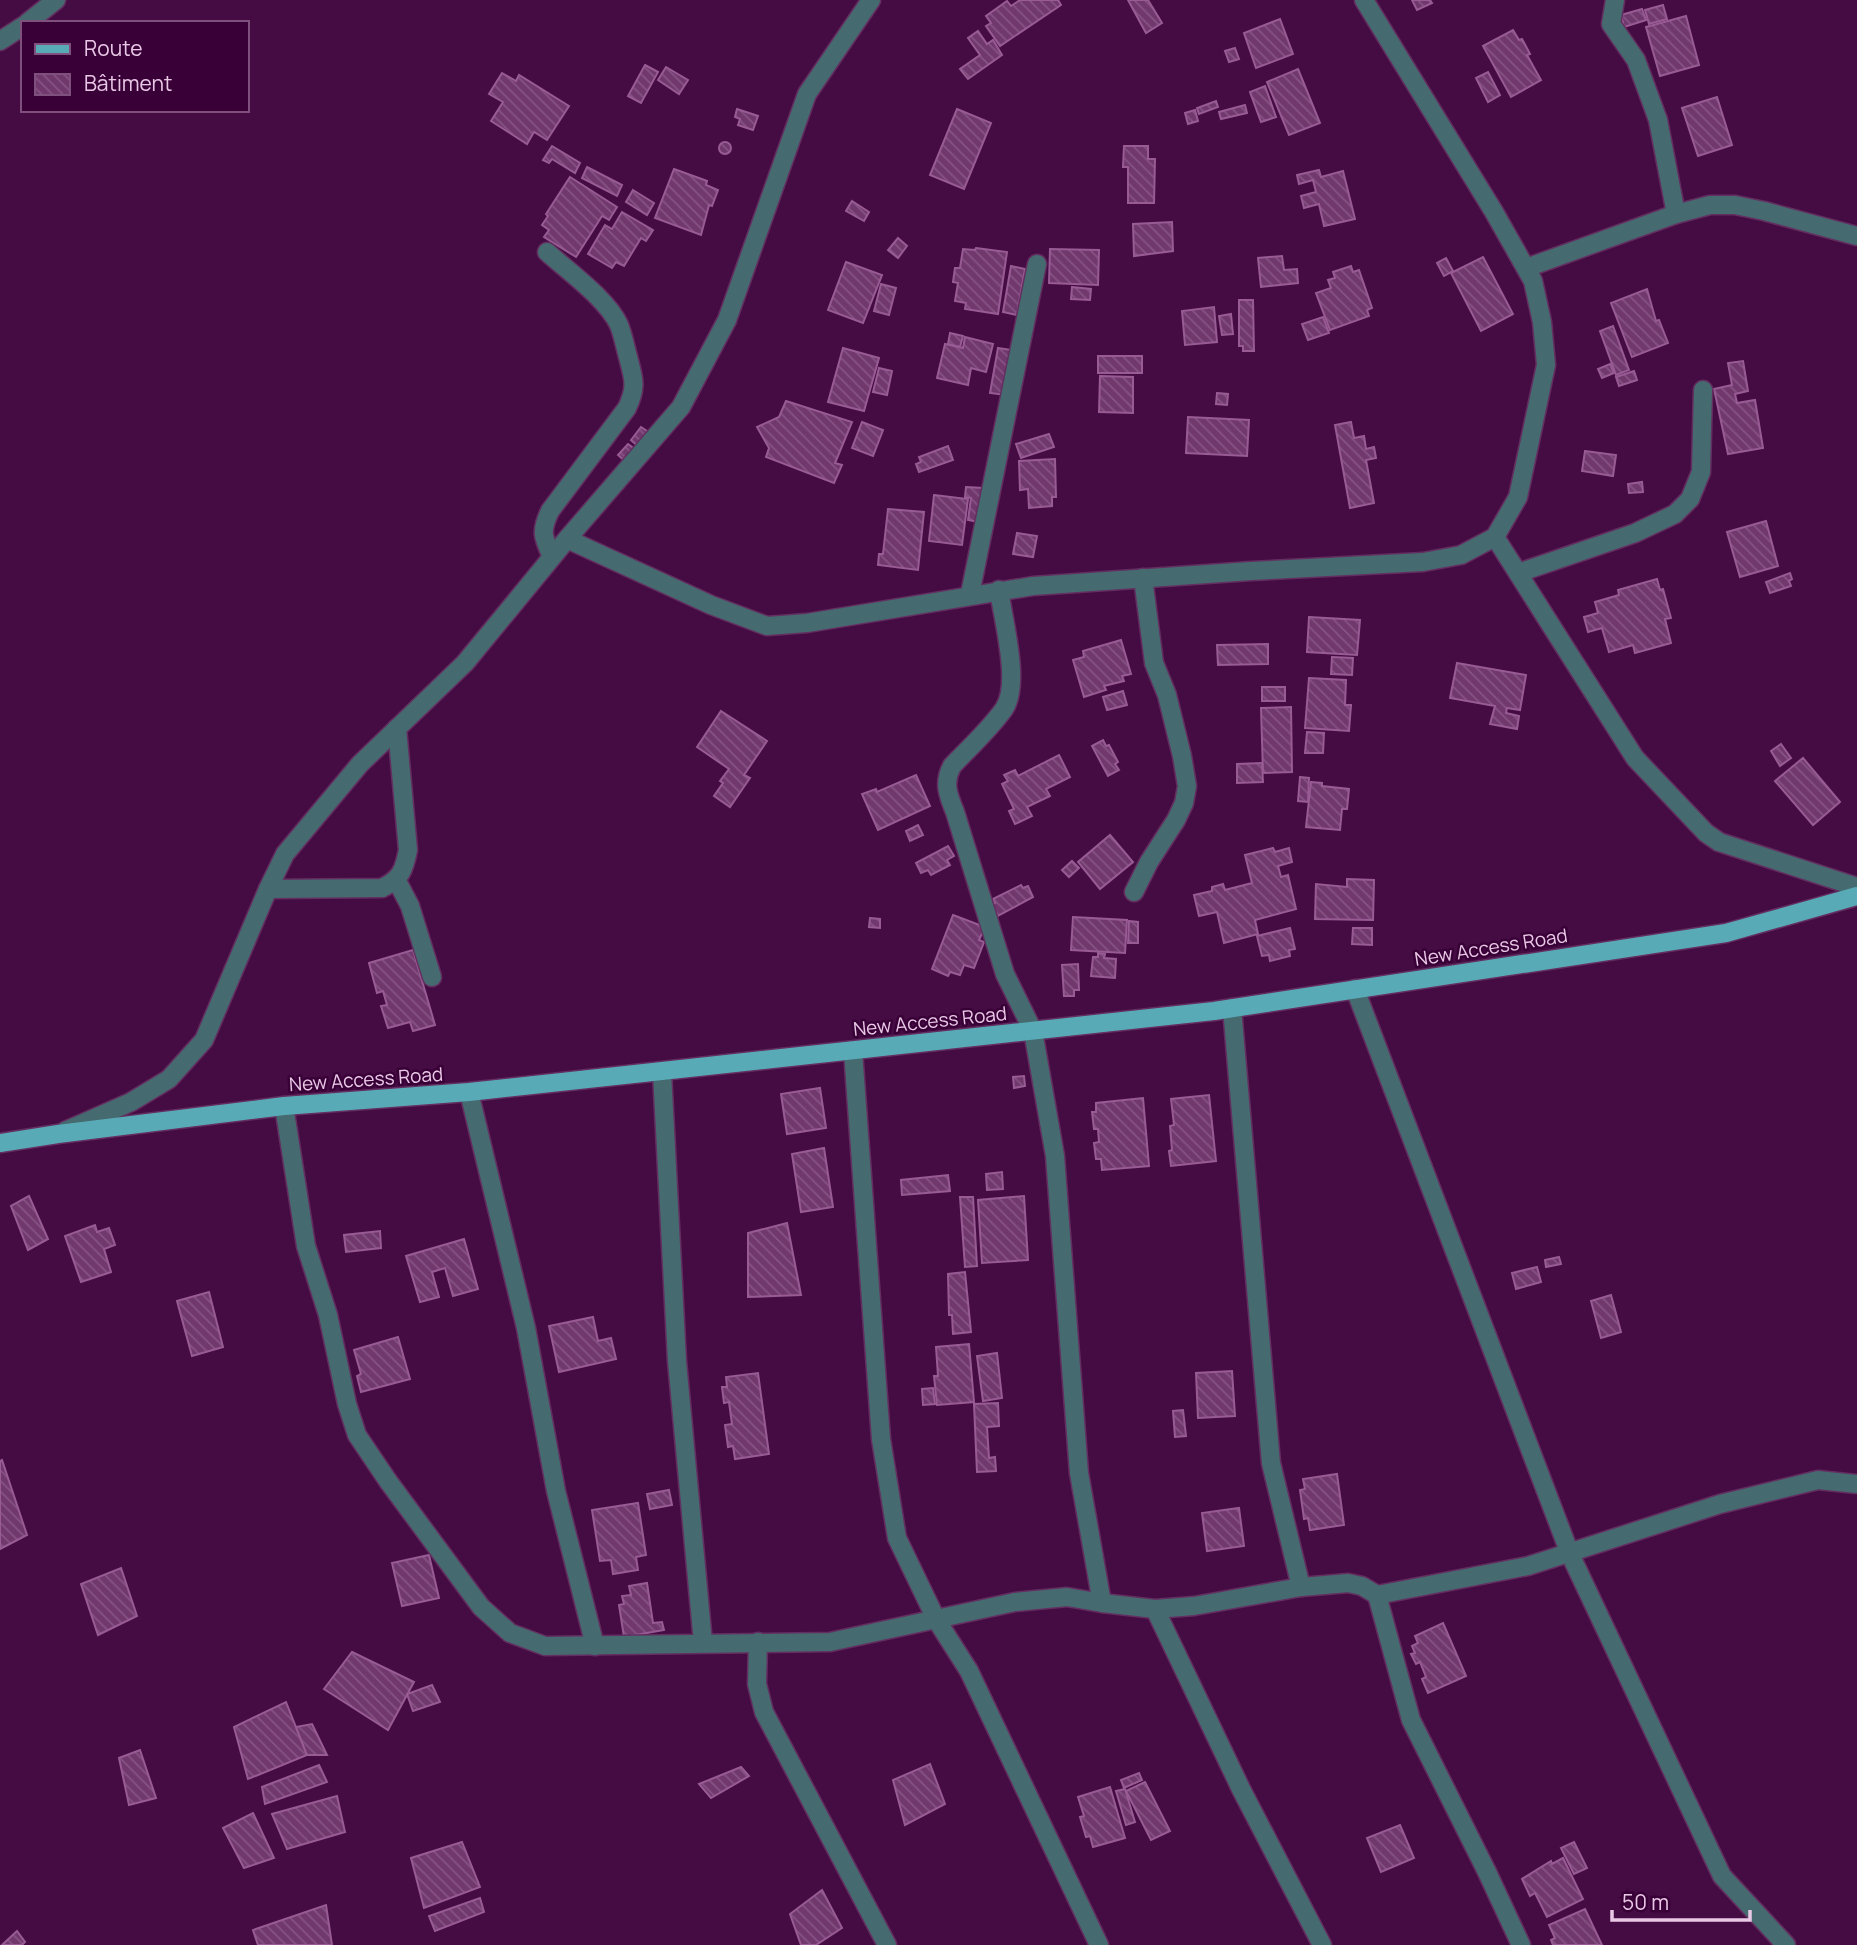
<svg xmlns="http://www.w3.org/2000/svg" width="1857" height="1945" font-family="Manrope,sans-serif">
<style>
.building{fill:url(#building-back-hatch);stroke:#985b93;stroke-width:2}
.lines{fill:none;stroke-linecap:round;stroke-linejoin:round}
.minor-casing{stroke:#632e60;stroke-width:21}
.major-casing{stroke:#632e60;stroke-width:21}
.minor{stroke:#456a70;stroke-width:18}
.major{stroke:#59aab7;stroke-width:18}
.labels{text-anchor:middle;dominant-baseline:central;stroke-width:5;stroke-linejoin:round;paint-order:stroke}
.street-label{font-size:19px;fill:#e9c8e6;stroke:#390038}
</style>
<defs>
<pattern id="building-back-hatch" width="6" height="6" patternUnits="userSpaceOnUse" patternTransform="scale(1.75)"><rect width="6" height="6" fill="#71386e"/><path d="M-1 5l2 2M0 0l6 6M5-1l2 2" fill="none" stroke="#855383"/></pattern>
</defs>
<rect width="100%" height="100%" fill="#450c43"/>
<!-- building -->
<g class="building">
<polygon points="1020,0 1058,0 1061,5 1000,46 986,26 991,23 986,16 1007,1 1011,6"/>
<polygon points="1128,0 1148,0 1162,23 1146,33"/>
<polygon points="1412,0 1430,0 1432,3 1417,10"/>
<polygon points="1663,5 1667,19 1649,24 1645,10"/>
<polygon points="1642,9 1646,20 1624,27 1621,15"/>
<polygon points="1686,16 1699,65 1660,76 1646,27"/>
<polygon points="1280,19 1293,54 1256,68 1244,33"/>
<polygon points="1513,30 1519,40 1522,39 1530,54 1527,55 1541,80 1511,97 1483,46"/>
<polygon points="978,31 987,44 993,40 1002,55 968,79 960,69 980,55 968,38"/>
<polygon points="1235,48 1239,59 1229,62 1225,51"/>
<polygon points="645,65 658,72 641,103 628,96"/>
<polygon points="666,67 688,80 679,94 658,80"/>
<polygon points="1298,69 1320,123 1289,135 1267,82"/>
<polygon points="1488,72 1500,95 1488,102 1476,78"/>
<polygon points="502,73 516,81 519,75 569,106 547,140 534,132 527,144 491,121 503,102 489,94"/>
<polygon points="1265,86 1276,117 1261,122 1250,92"/>
<polygon points="1717,97 1732,145 1698,156 1682,108"/>
<polygon points="1216,101 1218,107 1199,114 1197,108"/>
<polygon points="1245,105 1247,113 1221,119 1219,112"/>
<polygon points="737,109 758,116 753,130 738,125 740,119 735,117"/>
<polygon points="957,109 991,123 964,189 930,175"/>
<polygon points="1195,110 1198,121 1188,124 1185,113"/>
<circle cx="725" cy="148" r="6"/>
<polygon points="552,146 580,163 575,173 552,159 549,163 543,160"/>
<polygon points="1124,146 1148,146 1148,159 1155,159 1154,203 1128,203 1128,167 1123,167"/>
<polygon points="587,167 622,185 617,196 582,178"/>
<polygon points="674,169 707,181 706,185 718,190 712,206 709,205 701,235 655,218"/>
<polygon points="1319,170 1321,177 1343,171 1355,219 1324,226 1319,204 1304,208 1301,196 1316,192 1313,180 1299,184 1297,175"/>
<polygon points="570,177 617,207 609,220 602,216 576,257 544,237 549,230 542,225 548,216 546,214"/>
<polygon points="633,190 654,203 647,215 626,202"/>
<polygon points="852,201 869,212 864,221 846,211"/>
<polygon points="622,212 653,230 646,241 641,238 624,266 616,262 612,268 588,254 605,225 612,229"/>
<polygon points="1172,222 1173,251 1134,256 1133,224"/>
<polygon points="898,238 907,246 898,258 888,250"/>
<polygon points="976,248 1007,252 998,314 965,309 966,303 955,301 958,283 953,282 955,268 960,268 963,249 975,250"/>
<polygon points="1050,249 1099,250 1098,285 1049,283"/>
<polygon points="1282,256 1284,270 1297,269 1298,283 1261,287 1258,258"/>
<polygon points="1483,257 1513,314 1481,331 1451,273"/>
<polygon points="1446,258 1453,271 1444,276 1437,263"/>
<polygon points="846,262 882,275 863,323 828,310"/>
<polygon points="1011,266 1025,269 1017,315 1003,312"/>
<polygon points="1351,266 1353,272 1359,270 1372,308 1367,310 1369,316 1330,330 1316,293 1331,288 1328,280 1335,278 1333,272"/>
<polygon points="881,284 896,288 889,315 874,311"/>
<polygon points="1072,287 1091,289 1090,300 1071,299"/>
<polygon points="1647,289 1656,321 1659,320 1668,343 1632,357 1611,303"/>
<polygon points="1239,300 1253,300 1254,351 1243,351 1243,346 1239,346"/>
<polygon points="1214,307 1217,342 1185,345 1182,311"/>
<polygon points="1231,314 1233,334 1222,335 1219,316"/>
<polygon points="1323,317 1329,333 1308,340 1302,324"/>
<polygon points="1613,326 1629,370 1616,375 1600,331"/>
<polygon points="950,333 963,336 960,347 948,344"/>
<polygon points="965,337 993,344 986,372 971,368 968,385 937,378 945,344 963,348"/>
<polygon points="843,348 879,358 864,411 828,402"/>
<polygon points="998,348 1012,350 1005,395 990,393"/>
<rect x="1098" y="356" width="44" height="17"/>
<polygon points="1743,361 1748,391 1735,394 1737,403 1755,400 1763,448 1728,454 1714,389 1732,385 1728,363"/>
<polygon points="1610,364 1614,373 1602,378 1598,369"/>
<polygon points="879,368 892,371 887,395 873,392"/>
<polygon points="1634,371 1637,380 1619,386 1616,377"/>
<polygon points="1100,376 1133,377 1133,413 1099,412"/>
<polygon points="1217,393 1228,394 1227,405 1216,404"/>
<polygon points="786,401 852,422 835,463 842,465 834,483 766,457 769,448 757,427 779,417"/>
<polygon points="1188,417 1249,420 1247,456 1186,453"/>
<polygon points="862,422 883,430 873,456 852,448"/>
<polygon points="1351,422 1354,438 1364,436 1366,449 1374,447 1376,458 1366,460 1374,503 1350,508 1335,425"/>
<polygon points="641,427 650,433 639,447 631,440"/>
<polygon points="1049,434 1054,447 1021,458 1016,444"/>
<polygon points="628,444 636,450 626,462 618,455"/>
<polygon points="948,446 953,460 919,472 916,464 921,462 919,457"/>
<polygon points="1585,451 1616,455 1613,476 1582,471"/>
<polygon points="1055,459 1056,497 1052,497 1052,506 1029,508 1028,489 1020,490 1019,461"/>
<polygon points="1642,482 1643,492 1629,493 1628,484"/>
<polygon points="966,487 983,488 979,522 968,520 971,498 965,497"/>
<polygon points="934,495 968,499 962,545 929,541"/>
<polygon points="888,509 924,512 918,570 878,565 879,554 883,554"/>
<polygon points="1766,521 1778,566 1740,577 1727,532"/>
<polygon points="1017,533 1037,536 1033,557 1013,554"/>
<polygon points="1790,573 1792,579 1789,581 1791,586 1770,593 1766,582"/>
<polygon points="1657,579 1660,590 1663,589 1671,618 1665,619 1671,643 1635,653 1633,645 1609,652 1602,628 1588,632 1584,617 1598,613 1595,602 1619,595 1618,590"/>
<polygon points="1309,617 1360,620 1357,655 1307,652"/>
<polygon points="1121,640 1131,674 1122,676 1124,681 1104,686 1106,690 1084,697 1073,660 1084,657 1083,651"/>
<polygon points="1268,644 1268,664 1218,665 1217,645"/>
<polygon points="1332,657 1353,658 1352,675 1331,674"/>
<polygon points="1457,663 1526,675 1520,710 1507,708 1506,713 1519,716 1517,729 1490,724 1495,706 1450,698"/>
<polygon points="1309,678 1346,680 1345,705 1351,705 1349,731 1305,728"/>
<rect x="1262" y="687" width="23" height="14"/>
<polygon points="1123,691 1127,705 1107,710 1103,697"/>
<polygon points="1291,707 1292,772 1263,773 1261,708"/>
<polygon points="721,711 767,741 744,775 750,778 730,807 714,796 723,783 720,781 729,769 697,747"/>
<polygon points="1307,732 1324,733 1323,753 1305,753"/>
<polygon points="1103,740 1106,746 1109,745 1118,762 1115,764 1119,770 1108,776 1092,746"/>
<polygon points="1781,744 1791,758 1780,766 1771,751"/>
<polygon points="1059,755 1070,777 1046,789 1050,796 1027,807 1032,816 1015,824 1009,811 1014,809 1002,784 1008,781 1004,775 1015,770 1018,776"/>
<polygon points="1803,758 1840,802 1813,825 1775,781"/>
<polygon points="1262,763 1263,782 1237,783 1237,764"/>
<polygon points="916,775 930,806 878,830 862,794 876,789 877,792"/>
<polygon points="1300,777 1309,778 1308,802 1298,801"/>
<polygon points="1311,782 1322,783 1322,786 1349,789 1347,809 1342,809 1340,830 1306,827"/>
<polygon points="918,825 923,835 910,841 906,831"/>
<polygon points="1110,835 1133,862 1100,889 1078,862"/>
<polygon points="948,846 954,856 947,860 950,865 931,875 928,870 921,873 916,863"/>
<polygon points="1273,848 1275,852 1289,848 1292,862 1278,866 1281,877 1288,875 1296,909 1255,920 1258,934 1224,943 1217,912 1199,916 1194,895 1212,891 1212,887 1223,884 1225,890 1252,883 1245,855"/>
<polygon points="1072,861 1079,868 1069,877 1062,870"/>
<polygon points="1347,879 1374,880 1373,920 1315,919 1316,884 1347,887"/>
<polygon points="1021,885 1023,888 1028,886 1033,897 996,917 990,905 995,903 993,899"/>
<polygon points="953,915 985,927 979,940 984,942 974,968 964,965 960,975 950,972 948,976 932,969"/>
<polygon points="1073,917 1127,920 1125,953 1071,950"/>
<polygon points="870,918 880,919 880,928 869,927"/>
<polygon points="1129,921 1138,922 1138,943 1128,943"/>
<polygon points="1290,928 1295,949 1289,950 1290,956 1270,961 1269,955 1262,956 1257,936"/>
<polygon points="1353,928 1372,928 1372,945 1352,944"/>
<polygon points="413,950 435,1025 413,1031 410,1022 388,1028 381,1006 387,1005 383,991 377,993 369,963"/>
<polygon points="1098,953 1105,954 1104,958 1116,959 1115,978 1091,976 1093,957 1098,957"/>
<polygon points="1078,964 1079,990 1074,990 1074,996 1064,996 1062,965"/>
<polygon points="1024,1076 1025,1086 1014,1088 1013,1077"/>
<polygon points="820,1088 826,1128 787,1134 781,1094"/>
<polygon points="1209,1095 1216,1161 1171,1166 1169,1151 1172,1150 1170,1126 1174,1125 1171,1099"/>
<polygon points="1143,1098 1149,1166 1102,1170 1101,1159 1096,1159 1094,1143 1099,1142 1098,1129 1094,1129 1092,1112 1096,1112 1096,1103"/>
<polygon points="824,1148 833,1207 801,1212 792,1154"/>
<polygon points="1002,1172 1003,1189 987,1190 986,1174"/>
<polygon points="948,1175 950,1191 902,1195 901,1180"/>
<polygon points="29,1196 48,1239 28,1250 11,1206"/>
<polygon points="1024,1196 1028,1260 982,1263 978,1200"/>
<polygon points="960,1197 973,1197 977,1266 965,1267"/>
<polygon points="787,1223 801,1295 748,1297 748,1233"/>
<polygon points="95,1225 97,1232 109,1228 115,1245 104,1249 111,1272 81,1282 65,1236"/>
<polygon points="380,1231 381,1248 346,1252 344,1235"/>
<polygon points="464,1239 478,1289 453,1296 445,1268 432,1272 439,1297 420,1302 406,1256"/>
<polygon points="1559,1257 1561,1264 1546,1267 1545,1260"/>
<polygon points="1537,1267 1541,1282 1516,1289 1512,1273"/>
<polygon points="965,1272 971,1332 953,1334 952,1315 949,1315 948,1274"/>
<polygon points="209,1292 223,1347 192,1356 177,1301"/>
<polygon points="1611,1295 1621,1332 1601,1338 1591,1301"/>
<polygon points="593,1317 598,1341 611,1338 616,1359 559,1372 549,1326"/>
<polygon points="398,1337 410,1379 361,1392 357,1376 361,1374 354,1350"/>
<polygon points="969,1344 974,1402 937,1405 934,1376 938,1376 936,1347"/>
<polygon points="997,1353 1002,1398 983,1401 977,1356"/>
<polygon points="1232,1371 1235,1416 1198,1418 1196,1373"/>
<polygon points="758,1373 769,1454 735,1459 733,1446 728,1447 725,1425 732,1424 729,1402 724,1403 722,1387 727,1387 726,1377"/>
<polygon points="933,1388 935,1404 923,1405 922,1389"/>
<polygon points="998,1403 999,1426 987,1427 989,1458 995,1457 996,1471 977,1472 974,1404"/>
<polygon points="1183,1410 1186,1436 1175,1437 1173,1411"/>
<polygon points="2,1460 27,1535 0,1549 0,1461"/>
<polygon points="1337,1474 1344,1525 1310,1530 1308,1518 1304,1519 1300,1490 1305,1489 1303,1479"/>
<polygon points="669,1490 672,1505 650,1509 647,1494"/>
<polygon points="638,1503 646,1555 636,1557 638,1570 613,1574 611,1560 600,1561 592,1510"/>
<polygon points="1239,1508 1244,1546 1207,1551 1202,1513"/>
<polygon points="429,1555 439,1598 402,1606 392,1563"/>
<polygon points="121,1568 137,1616 98,1635 81,1584"/>
<polygon points="647,1583 653,1623 662,1622 664,1630 624,1637 619,1605 624,1604 622,1596 631,1595 629,1586"/>
<polygon points="1443,1623 1466,1676 1428,1693 1422,1679 1426,1677 1420,1662 1416,1664 1411,1654 1415,1653 1412,1646 1418,1643 1415,1636"/>
<polygon points="352,1652 414,1682 388,1730 324,1689"/>
<polygon points="432,1685 440,1702 413,1711 407,1694"/>
<polygon points="286,1702 307,1755 248,1779 234,1727"/>
<polygon points="312,1724 327,1755 307,1755 296,1727"/>
<polygon points="140,1750 156,1798 129,1805 119,1758"/>
<polygon points="930,1764 945,1804 905,1825 893,1780"/>
<polygon points="319,1765 327,1782 265,1804 262,1787"/>
<polygon points="741,1767 749,1776 711,1798 699,1784"/>
<polygon points="1139,1773 1142,1780 1124,1788 1121,1780"/>
<polygon points="1145,1782 1170,1831 1151,1840 1126,1791"/>
<polygon points="1110,1787 1125,1838 1093,1847 1090,1836 1086,1837 1080,1817 1084,1816 1078,1797"/>
<polygon points="1125,1789 1135,1822 1126,1825 1116,1791"/>
<polygon points="337,1796 345,1832 287,1849 272,1814"/>
<polygon points="253,1813 274,1858 244,1868 223,1828"/>
<polygon points="1400,1825 1414,1858 1381,1872 1367,1838"/>
<polygon points="462,1842 480,1887 424,1908 411,1858"/>
<polygon points="1574,1842 1587,1868 1574,1874 1561,1848"/>
<polygon points="1563,1858 1583,1899 1547,1917 1535,1893 1530,1896 1522,1879 1551,1861 1552,1864"/>
<polygon points="822,1890 842,1928 816,1945 801,1945 790,1914"/>
<polygon points="480,1898 484,1912 435,1931 429,1916"/>
<polygon points="326,1905 332,1945 258,1945 253,1930"/>
<polygon points="1585,1909 1602,1945 1553,1945 1551,1940 1555,1938 1549,1925"/>
<polygon points="17,1931 25,1942 22,1945 2,1945"/>
</g>
<g class="lines">
<defs>
<g id="minor">
<polyline points="1615,0 1611,24 1636,60 1658,120 1676,214"/>
<polyline points="27,23 56,0"/>
<polyline points="0,41 23,26"/>
<path d="M 547,252 C 569,272 607,299 619,325 C 623,335 625,346 628,357 C 634,379 637,387 627,408 L 550,511 C 540,532 543,537 552,557"/>
<polyline points="1526,268 1676,214 1710,205 1735,205 1764,211 1857,236"/>
<polyline points="1495,537 1635,758 1706,833 1719,842 1857,887"/>
<polyline points="567,539 711,605 767,626 807,623 1033,586 1251,571 1423,562 1461,555 1495,537 1518,497 1546,365 1542,322 1533,281 1494,212 1364,0"/>
<polyline points="1518,573 1635,533 1675,514 1690,499 1701,472 1703,390"/>
<polyline points="970,594 1037,264"/>
<polyline points="397,881 410,906 432,977"/>
<path d="M 268,889 L 382,888 C 401,879 404,870 408,850 L 397,728"/>
<polyline points="1134,892 1149,862 1176,820 1184,803 1187,786 1182,756 1167,695 1154,663 1143,578"/>
<polyline points="1355,989 1570,1554 1722,1876 1786,1945"/>
<polyline points="1232,1008 1271,1463 1301,1587"/>
<polyline points="853,1051 881,1439 897,1538 936,1619 969,1671 1099,1945"/>
<polyline points="662,1072 677,1361 703,1643"/>
<polyline points="469,1092 526,1328 556,1491 595,1646"/>
<path d="M 284,1106 L 306,1246 L 328,1315 L 347,1404 L 357,1435 L 388,1481 L 481,1607 L 510,1633 L 545,1646 L 830,1642 L 1015,1602 L 1067,1597 L 1102,1603 L 1079,1473 L 1055,1156 L 1033,1031 L 1005,974 L 955,812 C 948,795 943,783 952,766 C 969,748 989,730 1004,709 C 1021,684 1003,620 999,590"/>
<polyline points="65,1131 131,1102 169,1079 204,1040 268,889 285,854 360,764 465,663 567,539 681,407 727,320 807,94 871,0"/>
<polyline points="1377,1595 1528,1566 1720,1504 1818,1480 1857,1484"/>
<polyline points="1102,1603 1155,1609 1194,1606 1301,1587 1348,1583 1362,1586 1377,1595 1411,1720 1487,1872 1521,1945"/>
<polyline points="1155,1609 1241,1789 1322,1945"/>
<polyline points="758,1642 757,1684 764,1712 887,1945"/>
</g>
<polyline id="major" points="0,1143 58,1134 284,1106 469,1092 1214,1011 1726,933 1857,896"/>
</defs>
<!-- minor casing -->
<use href="#minor" class="minor-casing"/>
<!-- major casing -->
<use href="#major" class="major-casing"/>
<!-- minor -->
<use href="#minor" class="minor"/>
<!-- major -->
<use href="#major" class="major"/>
</g>
<g class="labels">
<!-- street labels -->
<g class="street-label">
<text transform="translate(1491 947) rotate(-9)">New Access Road</text>
<text transform="translate(930 1021) rotate(-6)">New Access Road</text>
<text transform="translate(366 1079) rotate(-4)">New Access Road</text>
</g>
</g>
<!-- legend -->
<rect x="21" y="21" width="228" height="91" fill="#390038" stroke="#7f507e" stroke-width="2"/>
<rect x="35" y="44" width="35" height="10" fill="#59aab7" stroke="#7f507e" stroke-width="2"/>
<text x="84" y="56" font-size="21" fill="#e9c8e6">Route</text>
<rect x="35" y="74" width="35" height="21" fill="url(#building-back-hatch)" stroke="#7f507e" stroke-width="2"/>
<text x="84" y="91" font-size="21" fill="#e9c8e6">Bâtiment</text>
<!-- scale -->
<path d="M1612 1910v10h138v-10" fill="none" stroke="#e9c8e6" stroke-width="3.5"/>
<text x="1622" y="1910" font-size="21" fill="#e9c8e6" stroke="#390038" stroke-width="5" paint-order="stroke">50 m</text>
</svg>
